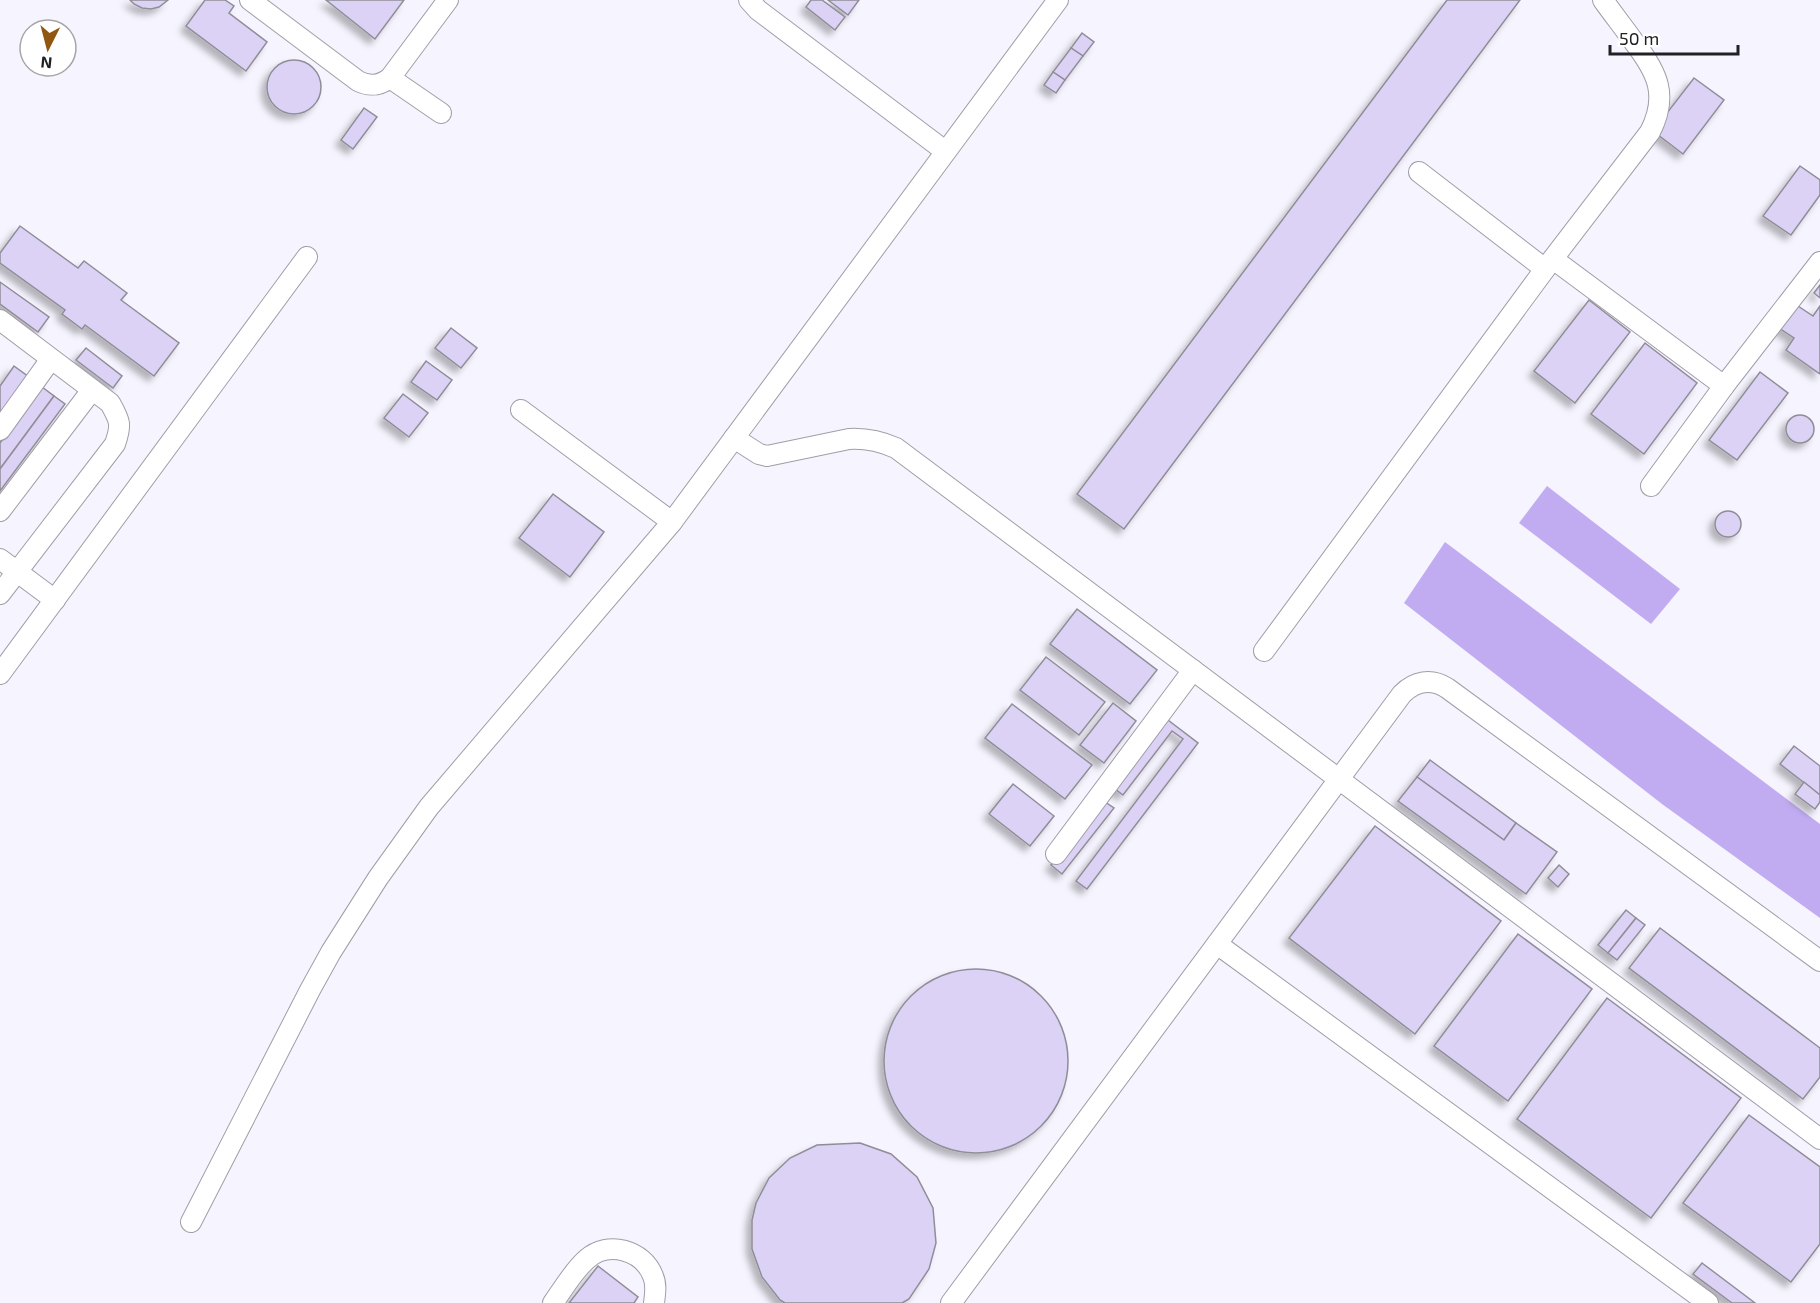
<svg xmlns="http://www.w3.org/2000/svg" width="1820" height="1303" font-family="'Exo 2',sans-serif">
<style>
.water{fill:#c1acf2}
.building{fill:#dbd2f6;stroke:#908d97;stroke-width:1.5;filter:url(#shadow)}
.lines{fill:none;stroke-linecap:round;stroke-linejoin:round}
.minor-casing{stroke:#a09ea7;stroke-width:22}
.minor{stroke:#fff;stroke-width:20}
</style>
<defs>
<filter id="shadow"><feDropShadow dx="-5.5" dy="5.5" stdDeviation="3" flood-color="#0004"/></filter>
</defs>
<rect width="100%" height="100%" fill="#f6f4fe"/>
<!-- water -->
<g class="water">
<polygon points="1547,486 1680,589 1651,624 1519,523"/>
<polygon points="1445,542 1820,824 1820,918 1662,804 1404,603"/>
</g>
<!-- building -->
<g class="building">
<polygon points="130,0 168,0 159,7 151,9 142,8 134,4"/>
<polygon points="205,0 225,0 234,6 229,13 267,42 246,71 186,26"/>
<polygon points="326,0 404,0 375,39"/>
<polygon points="811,0 822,0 845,17 835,30 806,7"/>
<polygon points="828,0 859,0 848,15"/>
<polygon points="1447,0 1520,0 1124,529 1077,494"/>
<polygon points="1082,33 1094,42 1083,56 1071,48"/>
<polygon points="1071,48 1083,56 1065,80 1053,72"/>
<circle cx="294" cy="87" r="27"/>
<polygon points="1053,72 1065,80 1056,93 1044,85"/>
<polygon points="1694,78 1724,100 1683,154 1653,131"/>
<polygon points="364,108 377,117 353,149 341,140"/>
<polygon points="1800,166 1820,180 1820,195 1791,235 1763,216"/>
<polygon points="20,226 78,268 84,261 127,293 121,300 179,343 154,376 85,325 82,329 62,314 65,310 0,263 0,253"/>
<polygon points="0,282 49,317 38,332 0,304"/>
<polygon points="1820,285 1820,298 1814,293"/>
<polygon points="1589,300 1630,332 1575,403 1534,371"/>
<polygon points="1795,304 1813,316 1820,306 1820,374 1786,350 1794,338 1779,328"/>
<polygon points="451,328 477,348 461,368 435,348"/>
<polygon points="1645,343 1697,383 1644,454 1591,414"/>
<polygon points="86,348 122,376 113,388 76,360"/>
<polygon points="426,361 452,380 437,400 411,382"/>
<polygon points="14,366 29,377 0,417 0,386"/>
<polygon points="1760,372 1788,393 1737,460 1709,440"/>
<polygon points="42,387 54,396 0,469 0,443"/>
<polygon points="403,394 428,413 409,437 384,418"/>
<polygon points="54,396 65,404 0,491 0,469"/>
<circle cx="1800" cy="429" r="14"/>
<polygon points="553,494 604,532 570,577 519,538"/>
<circle cx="1728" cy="524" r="13"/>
<polygon points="1077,609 1157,670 1130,704 1050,644"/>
<polygon points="1046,657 1105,702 1079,735 1020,690"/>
<polygon points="1113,703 1136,721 1104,763 1080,745"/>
<polygon points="1012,704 1092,765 1065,799 985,738"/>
<polygon points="1164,717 1198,743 1087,889 1076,881 1183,739 1172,731 1123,795 1111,786"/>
<polygon points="1794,746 1820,766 1820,795 1780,764"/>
<polygon points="1430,760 1516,823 1504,840 1417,777"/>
<polygon points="1417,777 1504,840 1516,823 1557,852 1526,894 1398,801"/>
<polygon points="1804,782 1820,795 1820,802 1815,809 1795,794"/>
<polygon points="1013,784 1054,816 1030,846 989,814"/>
<polygon points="1102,800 1114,808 1062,874 1051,865"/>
<polygon points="1375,826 1501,921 1415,1034 1289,938"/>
<polygon points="1559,865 1569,874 1558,887 1548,878"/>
<polygon points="1626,910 1636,918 1608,953 1598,945"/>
<polygon points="1636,918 1645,925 1617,960 1608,953"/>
<polygon points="1660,928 1820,1048 1820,1077 1803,1099 1629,968"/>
<polygon points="1518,934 1592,989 1508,1101 1434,1046"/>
<circle cx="976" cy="1061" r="92"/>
<polygon points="1607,998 1741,1098 1651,1218 1517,1119"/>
<polygon points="1749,1115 1820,1167 1820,1244 1791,1282 1683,1203"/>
<polygon points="860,1143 891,1154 917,1177 933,1208 936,1243 929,1269 909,1299 902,1303 785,1303 780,1300 762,1277 752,1249 752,1220 756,1203 769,1178 790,1158 817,1145"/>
<polygon points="1702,1263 1755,1303 1732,1303 1693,1274"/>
<polygon points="598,1266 638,1297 634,1303 569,1303"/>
</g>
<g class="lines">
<defs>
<g id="minor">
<path d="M 250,0 L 358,81 C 370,87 379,86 390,78 L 448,0"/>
<polyline points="749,0 758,10 945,151"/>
<polyline points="390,78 441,113"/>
<polyline points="1419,172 1545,269"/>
<polyline points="1553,259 1724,386"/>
<path d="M 0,320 L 110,403 C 120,421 122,424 115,444 L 0,594"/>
<polyline points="521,410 672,522"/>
<polyline points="0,430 51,359"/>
<path d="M 734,438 L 759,454 L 767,456 L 849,439 C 866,438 880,441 896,448 L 1820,1139"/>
<polyline points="1651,486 1724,386 1820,262"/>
<polyline points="0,511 92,390"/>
<polyline points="0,559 55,600"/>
<path d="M 1264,651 L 1545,269 L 1650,132 C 1669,95 1657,72 1634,42 C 1624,28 1613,14 1603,0"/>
<polyline points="0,674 307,257"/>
<polyline points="1056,854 1193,670"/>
<polyline points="1217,944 1708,1303"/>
<polyline points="191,1222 310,990 331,952 378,878 429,807 672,522 1058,0"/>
<path d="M 553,1303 C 563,1289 574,1270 587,1259 C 608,1240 643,1250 653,1276 C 657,1285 655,1294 654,1303"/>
<path d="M 951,1303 L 1402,694 C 1415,681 1431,678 1447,688 L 1820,961"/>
</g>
</defs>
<!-- minor casing -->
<use href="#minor" class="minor-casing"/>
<!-- minor -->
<use href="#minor" class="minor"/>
</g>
<!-- north arrow -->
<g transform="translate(48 48) rotate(186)"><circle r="28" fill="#ffffff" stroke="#a6a6a7" stroke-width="1.5"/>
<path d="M0-4.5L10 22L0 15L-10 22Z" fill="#905711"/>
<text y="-9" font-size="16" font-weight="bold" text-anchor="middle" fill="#212024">N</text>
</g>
<!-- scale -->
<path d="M1610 45v9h128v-9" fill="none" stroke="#212024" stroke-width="3"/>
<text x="1619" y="45" font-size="18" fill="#212024" stroke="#ffffff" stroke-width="4.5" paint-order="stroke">50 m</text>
</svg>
